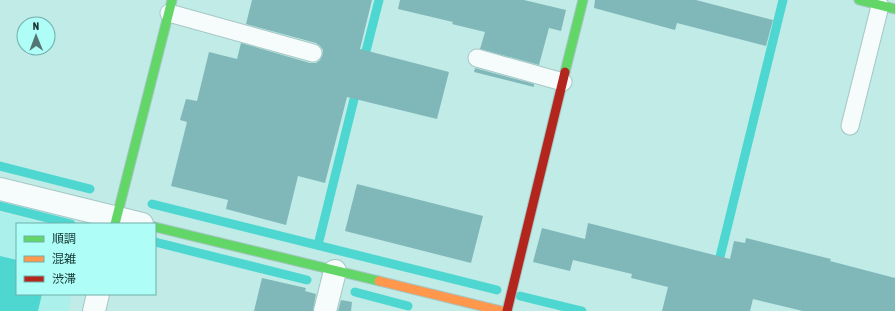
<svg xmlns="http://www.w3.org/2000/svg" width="895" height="311" font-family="'Asap Condensed','Noto Sans JP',sans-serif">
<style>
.built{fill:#acf0eb}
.water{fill:#4ed7d1}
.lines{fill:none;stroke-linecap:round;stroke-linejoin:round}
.stream{stroke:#4ed7d1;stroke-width:9}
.building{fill:#80b8ba}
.lane-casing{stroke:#a5c7c4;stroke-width:19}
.street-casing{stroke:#a5c7c4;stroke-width:24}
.fast-casing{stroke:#a5c7c4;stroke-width:11}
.slow-casing{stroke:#a5c7c4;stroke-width:11}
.jam-casing{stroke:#a5c7c4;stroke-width:11}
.lane{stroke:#f6fcfb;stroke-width:17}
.street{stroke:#f6fcfb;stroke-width:22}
.fast{stroke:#63d668;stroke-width:9}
.slow{stroke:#ff974d;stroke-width:9}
.jam{stroke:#b3261e;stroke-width:9}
</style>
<rect width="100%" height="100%" fill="#c0ebe7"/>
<!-- built -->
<polygon class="built" points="0,212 48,224 17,224 17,294 72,294 68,311 0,311"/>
<!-- water -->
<polygon class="water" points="0,256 17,260 17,294 42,294 38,311 0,311"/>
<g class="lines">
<!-- stream -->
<g class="stream">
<polyline points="363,63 379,0"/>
<polyline points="0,166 90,189"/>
<polyline points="152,204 497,290"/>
<polyline points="0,206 71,224"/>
<polyline points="155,242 307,280"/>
<polyline points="318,245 357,87"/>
<polyline points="717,269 783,0"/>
<polyline points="355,292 408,306"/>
<polyline points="520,296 582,311"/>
</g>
</g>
<!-- building -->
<g class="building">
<polygon points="252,0 372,0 360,49 449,72 437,119 347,97 325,183 298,176 286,225 226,209 228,200 171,186 187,122 180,120 186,99 197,101 209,52 237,59 241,43 310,63 316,63 320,60 322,56 323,50 320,46 316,43 246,24"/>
<polygon points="400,0 524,0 566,10 561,31 549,28 539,65 480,49 485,32 452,24 453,22 398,9"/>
<polygon points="595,0 696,0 773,20 766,46 677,23 675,30 594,8"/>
<polygon points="475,68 534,84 534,87 474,72"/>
<polygon points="357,184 483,216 471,263 345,231"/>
<polygon points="588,223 730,259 734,241 745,243 746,238 831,259 830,261 895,278 895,311 803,311 753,299 750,311 662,311 668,287 631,278 632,274 573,260 570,271 533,262 542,228 585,239"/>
<polygon points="262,278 306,288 305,291 316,294 313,311 254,311"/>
<polygon points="341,300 352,302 351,311 338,311"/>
</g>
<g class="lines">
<defs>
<g id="lane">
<polyline points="169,13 313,53"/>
<polyline points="477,58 563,82"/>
<polyline points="850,126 880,6"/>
</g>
<g id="street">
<polyline points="0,189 142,224"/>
<polyline points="94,311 98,294"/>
<polyline points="325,311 335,271"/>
</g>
<g id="fast">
<polyline points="859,0 895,9"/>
<polyline points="565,72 583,0"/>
<polyline points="115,224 172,0"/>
<polyline points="155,227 379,281"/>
</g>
<polyline id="slow" points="379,281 502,311"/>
<polyline id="jam" points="507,311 565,72"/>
</defs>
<!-- lane casing -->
<use href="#lane" class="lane-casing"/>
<!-- street casing -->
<use href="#street" class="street-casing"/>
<!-- fast casing -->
<use href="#fast" class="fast-casing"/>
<!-- slow casing -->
<use href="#slow" class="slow-casing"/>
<!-- jam casing -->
<use href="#jam" class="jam-casing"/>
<!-- lane -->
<use href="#lane" class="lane"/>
<!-- street -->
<use href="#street" class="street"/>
<!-- fast -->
<use href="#fast" class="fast"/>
<!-- slow -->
<use href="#slow" class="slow"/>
<!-- jam -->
<use href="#jam" class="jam"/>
</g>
<!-- legend -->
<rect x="16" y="223" width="140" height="72" fill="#aefdf6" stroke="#71aea9"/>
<rect x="24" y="236" width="20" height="6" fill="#63d668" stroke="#71aea9"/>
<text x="52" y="243" font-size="12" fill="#163735">順調</text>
<rect x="24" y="256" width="20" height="6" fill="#ff974d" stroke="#71aea9"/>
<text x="52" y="263" font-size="12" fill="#163735">混雑</text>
<rect x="24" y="276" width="20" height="6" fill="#b3261e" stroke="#71aea9"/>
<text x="52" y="283" font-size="12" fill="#163735">渋滞</text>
<!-- north arrow -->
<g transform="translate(36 36) rotate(359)"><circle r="19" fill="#aefdf6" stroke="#71aea9"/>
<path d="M0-3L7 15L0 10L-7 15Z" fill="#527673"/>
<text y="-6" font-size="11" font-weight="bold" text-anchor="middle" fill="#163735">N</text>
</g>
</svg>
